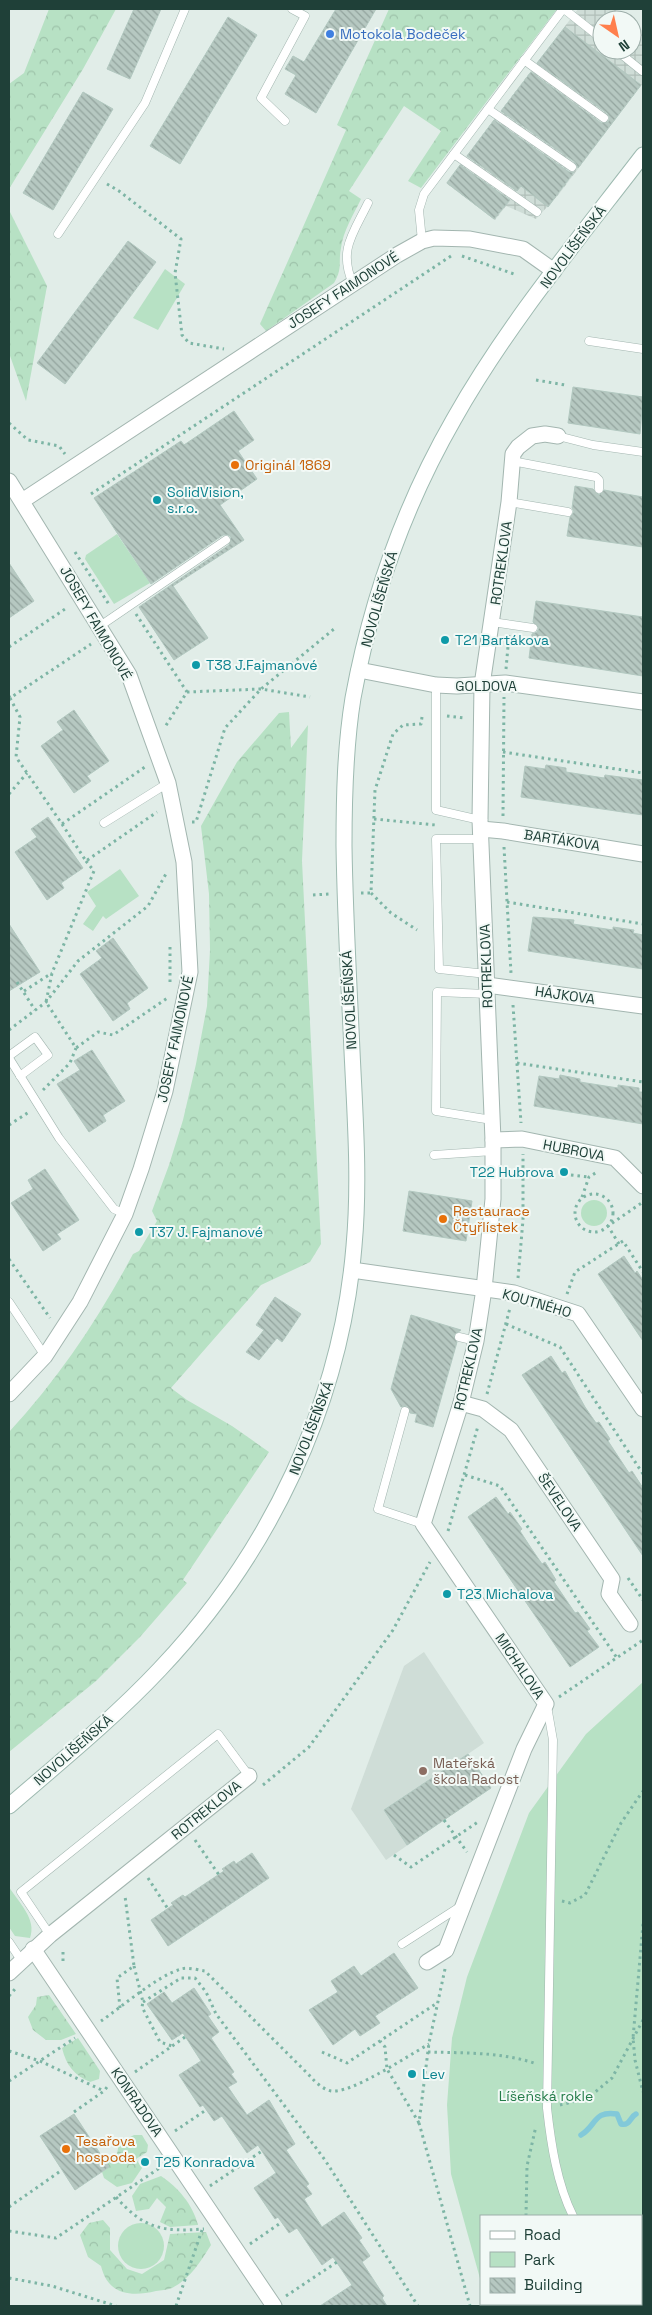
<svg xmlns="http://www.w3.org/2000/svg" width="652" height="2315" font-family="'Space Grotesk',sans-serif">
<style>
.built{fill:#cfddd7}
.industrial{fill:url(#industrial-grid)}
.green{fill:#b7e1c4}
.forest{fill:url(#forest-crowns)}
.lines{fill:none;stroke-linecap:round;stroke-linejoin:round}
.stream{stroke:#82c9d9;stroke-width:5.5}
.building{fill:url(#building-back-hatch);stroke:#b2c8c0}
.lane-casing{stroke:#a3b6b0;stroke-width:9}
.street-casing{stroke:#a3b6b0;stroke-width:17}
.secondary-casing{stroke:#9ebab1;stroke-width:17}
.path{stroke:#7db5a5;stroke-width:3;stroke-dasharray:2.5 4;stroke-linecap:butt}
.lane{stroke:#fff;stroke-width:8}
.street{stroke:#fff;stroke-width:15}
.secondary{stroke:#fff;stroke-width:15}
.shop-dot{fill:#3f7fe0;stroke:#f2f9f6;stroke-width:2}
.food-dot{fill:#e8710a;stroke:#f2f9f6;stroke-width:2}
.culture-dot{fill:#0f9aa8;stroke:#f2f9f6;stroke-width:2}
.education-dot{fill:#8d6e63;stroke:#f2f9f6;stroke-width:2}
.labels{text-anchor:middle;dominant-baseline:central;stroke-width:4;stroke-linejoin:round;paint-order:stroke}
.shop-label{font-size:14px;fill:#366cbe;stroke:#f2f9f6;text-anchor:start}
.street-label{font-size:14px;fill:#1f4038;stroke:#f2f9f6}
.food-label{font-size:14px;fill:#c56008;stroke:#f2f9f6;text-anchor:start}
.culture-label{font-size:14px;fill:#0d838f;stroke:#f2f9f6;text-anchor:start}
.education-label{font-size:14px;fill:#785e54;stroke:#f2f9f6;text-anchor:start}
.park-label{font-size:14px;fill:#247c49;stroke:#f2f9f6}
</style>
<defs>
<pattern id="industrial-grid" width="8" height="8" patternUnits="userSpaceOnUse" patternTransform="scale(1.25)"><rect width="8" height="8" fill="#cfddd7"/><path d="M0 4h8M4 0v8" fill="none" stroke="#b1bfb9"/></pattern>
<pattern id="forest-crowns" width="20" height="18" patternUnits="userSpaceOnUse" patternTransform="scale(1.25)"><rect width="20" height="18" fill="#b7e1c4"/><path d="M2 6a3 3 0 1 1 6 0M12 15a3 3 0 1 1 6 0" fill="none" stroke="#9dc2a9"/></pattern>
<pattern id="building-back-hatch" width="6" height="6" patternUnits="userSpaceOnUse" patternTransform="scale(1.25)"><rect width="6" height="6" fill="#b6c8c1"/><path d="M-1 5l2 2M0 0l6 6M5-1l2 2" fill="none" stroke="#93a49e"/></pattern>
</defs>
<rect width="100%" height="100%" fill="#e1ede8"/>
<!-- built -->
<polygon class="built" points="424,1652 484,1743 468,1754 491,1788 386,1860 351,1809 404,1666"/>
<!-- industrial -->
<polygon class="industrial" points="578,9 614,9 629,20 602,20 602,50 632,50 632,23 643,31 643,83 559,194 536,219 506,206 495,220 446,183"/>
<!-- green -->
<g class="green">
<polygon points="165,269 185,284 158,330 133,318"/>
<polygon points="117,534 150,583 114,604 85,559 86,555"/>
<polygon points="120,869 139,896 106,919 103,916 93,931 83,924 96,906 87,892"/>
<circle cx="594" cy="1213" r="13"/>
<polygon points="643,1682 643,2306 487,2306 487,2304 641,2304 641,2216 481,2216 481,2282 451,2174 447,2105 452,2038 467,1977 529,1813 586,1734"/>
<path d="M 9,1887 C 19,1903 37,1919 30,1938 L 15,1936 L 9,1927 Z"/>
<circle cx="141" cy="2246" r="23"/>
</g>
<!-- forest -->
<g class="forest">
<polygon points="49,9 116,9 83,69 9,189 9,84 24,73"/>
<path d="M 389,9 L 557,9 L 421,188 L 408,181 L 441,131 L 404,106 L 349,191 L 361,199 C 354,214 343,231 341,248 C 338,263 343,268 334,283 L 266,331 L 260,324 L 346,130 L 337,125 Z"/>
<polygon points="9,210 47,286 26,401 9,353"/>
<path d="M 289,712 L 291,748 L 308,725 L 302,861 L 321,1244 L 310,1262 L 261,1285 L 171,1388 L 187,1400 L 232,1426 L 269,1452 L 183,1580 L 187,1583 L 140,1637 L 96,1681 L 9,1752 L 9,1432 C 59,1378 99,1318 133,1254 L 139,1251 L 157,1221 L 152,1211 L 169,1165 L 183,1120 L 196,1064 L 207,1006 L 210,950 L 209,894 L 201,826 L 237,762 L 279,713 Z"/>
<polygon points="49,1995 76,2034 61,2040 46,2040 33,2030 28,2017 36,2005 37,1997"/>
<path d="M 78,2038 L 100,2071 L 99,2079 L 90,2082 C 74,2075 66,2065 62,2048 Z"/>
<polygon points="134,2135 142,2135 148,2145 147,2152 136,2159 142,2168 132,2183 117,2187 104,2178 102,2172 109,2167 106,2163 117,2154 119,2143"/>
<path d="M 161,2176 C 178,2187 193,2205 198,2225 L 170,2227 L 160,2222 L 166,2207 L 157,2198 L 149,2209 L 136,2211 L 132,2196 L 140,2184 Z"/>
<path d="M 103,2220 L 110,2228 L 110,2250 L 127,2269 L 142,2274 L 164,2260 L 170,2234 L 206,2232 L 211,2245 C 201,2261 190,2279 172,2288 C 167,2290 161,2290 156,2291 C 131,2297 108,2295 101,2266 L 88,2257 L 80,2235 L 89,2223 Z"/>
</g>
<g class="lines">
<!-- stream -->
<path class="stream" d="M 581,2135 C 596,2126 594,2110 617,2114 L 621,2124 C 630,2126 630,2117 636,2114"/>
</g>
<!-- building -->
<g class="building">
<polygon points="134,9 161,9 130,79 107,69"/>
<polygon points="336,9 376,9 316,113 285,94 296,75 285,69 293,56 304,62"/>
<polygon points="228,17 257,35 180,164 150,146"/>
<polygon points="565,27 641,85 578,168 575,162 501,111 531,72 601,123 608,122 610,118 607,113 537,63"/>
<polygon points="83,92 113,109 53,210 23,193"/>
<polygon points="494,120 569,172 574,172 548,207 521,186 517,191 467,156"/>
<polygon points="460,165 510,200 494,219 447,183"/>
<polygon points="128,241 156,262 65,384 37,363"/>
<polygon points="573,387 643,397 640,434 568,423"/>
<polygon points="234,411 254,440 238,451 257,479 220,505 244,540 173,586 208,638 174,660 139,607 229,545 231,537 228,535 223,535 151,584 94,498 181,441 184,445"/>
<polygon points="575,486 593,489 599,495 604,490 643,497 643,547 567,536 570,517 574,512 572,508"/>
<polygon points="9,563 34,601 9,618"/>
<polygon points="536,601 643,617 643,676 529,658 532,634 537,632 539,628 533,622"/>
<polygon points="74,710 109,761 87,776 91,781 74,793 41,746 63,730 57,722"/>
<polygon points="546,765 566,768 566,772 604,778 605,775 643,780 643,815 521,797 525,766 545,769"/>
<polygon points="48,817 83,868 61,883 64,888 47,900 15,852 37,837 31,829"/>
<polygon points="533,917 574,920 573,924 613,930 613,927 634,930 633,933 643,935 643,969 528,951"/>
<polygon points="9,924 40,972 9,991"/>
<polygon points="113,938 148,988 127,1003 130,1009 113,1021 80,974 102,958 96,951"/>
<polygon points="92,1050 125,1101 103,1115 106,1121 89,1132 57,1084 80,1070 74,1061"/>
<polygon points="560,1075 580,1079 580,1082 618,1088 618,1085 639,1088 639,1092 643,1092 643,1124 534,1106 539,1076 559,1079"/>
<polygon points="45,1169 79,1220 57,1234 61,1239 43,1251 11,1203 33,1189 28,1180"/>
<polygon points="409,1191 472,1201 466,1241 403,1231"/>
<polygon points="624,1256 635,1273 637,1271 643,1280 643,1341 598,1274"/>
<polygon points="275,1297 301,1314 282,1342 277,1338 259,1360 246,1352 264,1330 256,1325"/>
<polygon points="411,1315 461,1330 454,1335 457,1342 433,1427 415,1422 417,1414 410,1413 407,1406 401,1407 391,1389"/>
<polygon points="551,1356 562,1373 565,1371 585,1407 596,1423 599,1422 610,1439 608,1441 629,1473 632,1471 643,1488 643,1556 522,1375"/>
<polygon points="496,1497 508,1514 510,1512 522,1529 520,1531 531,1548 542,1564 545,1562 556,1580 554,1582 575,1613 578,1612 590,1629 587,1631 599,1647 570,1667 468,1517"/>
<polygon points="468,1754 491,1788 407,1845 384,1810"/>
<polygon points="252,1853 269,1878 168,1946 151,1920 173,1905 171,1903 183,1895 185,1897 224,1871 222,1869 234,1861 236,1864"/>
<polygon points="394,1953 418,1988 375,2016 380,2023 360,2036 355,2029 333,2045 309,2010 338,1992 331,1981 354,1966 361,1976"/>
<polygon points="194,1988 211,2014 208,2016 219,2032 211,2038 234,2072 231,2074 237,2082 228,2087 247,2115 269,2100 295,2144 286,2150 309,2184 306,2186 312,2194 304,2199 322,2227 344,2212 362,2238 359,2240 370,2256 362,2262 384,2296 382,2298 387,2306 320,2306 352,2285 333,2257 322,2265 297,2228 289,2233 278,2217 275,2219 254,2188 276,2173 258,2145 247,2153 222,2116 214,2121 203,2105 200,2107 179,2075 201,2061 183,2033 172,2040 147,2004 164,1992 172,2003"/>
<polygon points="74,2114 109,2167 75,2190 40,2136"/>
</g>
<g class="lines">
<defs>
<g id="lane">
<polyline points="564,9 602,39"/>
<polyline points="616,50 642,71"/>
<polyline points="524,60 604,118"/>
<polyline points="488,109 572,167"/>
<polyline points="285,121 261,98 305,16 292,9"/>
<polyline points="454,154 537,212"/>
<polyline points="58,234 145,103 185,9"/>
<polyline points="422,241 419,210 424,194 563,9"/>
<path d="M 353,284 C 338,250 353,234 368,203"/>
<polyline points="589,341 643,349"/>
<polyline points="558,436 593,445 643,452"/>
<polyline points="512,461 596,477 599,480 599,489"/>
<polyline points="509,502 568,512"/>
<polyline points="492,622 533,628"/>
<polyline points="100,626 226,540"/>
<polyline points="436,685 436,810 480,820"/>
<polyline points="104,823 168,783"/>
<polyline points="482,839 436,839 439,969 487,974"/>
<polyline points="488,994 437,992 436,1111 492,1120"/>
<polyline points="9,1056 35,1037 48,1055 20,1076"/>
<polyline points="9,1058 59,1138 114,1209 125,1214"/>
<polyline points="434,1155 493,1151"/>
<polyline points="9,1302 45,1356"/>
<polyline points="459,1337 476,1341"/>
<polyline points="405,1411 378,1509 423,1524"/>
<path d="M 547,1706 L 553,1740 L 547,2108 C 551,2144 557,2184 573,2216"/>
<polyline points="50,1935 21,1892 218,1734 249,1776"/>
<polyline points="9,1942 21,1960"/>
<polyline points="402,1944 461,1906"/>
<polyline points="641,2302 643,2304"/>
</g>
<g id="street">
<polyline points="9,481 129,675 168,783 184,862 190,972 165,1091 141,1169 125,1214 80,1302 45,1356 9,1394"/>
<polyline points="22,501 397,255 422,241 434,238 470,239 523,249 554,271"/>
<polyline points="359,670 436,685 457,686 505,683 643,702"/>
<polyline points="481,829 503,831 643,854"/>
<polyline points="487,985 643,1006"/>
<polyline points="493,1140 522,1139 615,1158 643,1186"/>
<polyline points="352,1270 514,1293 578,1314 643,1409"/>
<polyline points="461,1403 483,1409 511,1430 612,1579 609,1594 630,1624"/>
<polyline points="33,1949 274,2306"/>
<polyline points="427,1962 446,1950 524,1749 546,1704 423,1524 461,1403 476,1341 484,1289 493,1199 493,1140 480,820 482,685 509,502 513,454 518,447 532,436 545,434 558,436"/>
<polyline points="9,1973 50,1935 249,1776"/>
</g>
<path id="secondary" d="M 9,1806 C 60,1762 114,1718 160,1669 C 269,1554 341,1404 354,1246 C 360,1181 355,1116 352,1051 C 349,983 345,915 344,846 C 344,797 345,747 353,698 C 371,600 404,506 454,419 C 507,325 577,241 643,155"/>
</defs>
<!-- lane casing -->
<use href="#lane" class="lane-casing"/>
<!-- street casing -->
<use href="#street" class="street-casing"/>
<!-- secondary casing -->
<use href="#secondary" class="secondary-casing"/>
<!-- path -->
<g class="path">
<polyline points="107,184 119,191 181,239 175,273 182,335 189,343 224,349"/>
<polyline points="462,256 514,274"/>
<polyline points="536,380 565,385"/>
<polyline points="9,423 28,440 59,446 65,454"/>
<polyline points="91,494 451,256"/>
<polyline points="75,552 110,606"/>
<polyline points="136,614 187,692 165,727"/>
<polyline points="9,647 68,607"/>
<polyline points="506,669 509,635"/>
<polyline points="187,692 261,689 310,697"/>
<polyline points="9,696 10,698 91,644"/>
<polyline points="10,698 20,717 16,757 62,824 145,767"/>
<polyline points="447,716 465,718"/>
<polyline points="503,752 643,773"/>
<polyline points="9,794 27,773"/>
<polyline points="503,816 504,697"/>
<polyline points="374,819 436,825"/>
<polyline points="192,822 196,822 225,728 261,689 334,629"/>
<polyline points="62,824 86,861 157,812"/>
<polyline points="504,847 511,973"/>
<polyline points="86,861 94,871 52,973 46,1002 76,1048 98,1032 113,1035 169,997"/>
<polyline points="361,893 371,893 375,790 393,734 403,725 421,724 422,717"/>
<polyline points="371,893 391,913 417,930"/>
<polyline points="313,895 329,894"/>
<polyline points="507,902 643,924"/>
<polyline points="17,982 35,1010"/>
<polyline points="170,982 170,946"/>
<polyline points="24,991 52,973"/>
<polyline points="513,1005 521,1123"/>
<polyline points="9,1030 46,1002 78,961 148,906 167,872"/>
<polyline points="517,1063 643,1082"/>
<polyline points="43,1090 70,1063 76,1048"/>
<polyline points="9,1125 29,1112"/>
<polyline points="571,1175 589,1177"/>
<circle cx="594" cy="1213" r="19"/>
<polyline points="582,1197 589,1177 597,1172"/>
<polyline points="619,1244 608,1226 643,1202"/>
<polyline points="9,1259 50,1318"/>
<polyline points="518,1278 523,1220 523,1154"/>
<polyline points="567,1294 575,1272 623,1241 643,1272"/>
<polyline points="506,1324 560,1347 643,1474"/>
<polyline points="487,1394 510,1308"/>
<polyline points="465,1475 500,1486 617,1658"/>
<polyline points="448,1531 478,1426"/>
<polyline points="628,1578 643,1600"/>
<polyline points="559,1697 643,1640"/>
<polyline points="263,1785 309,1747 393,1630 430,1562"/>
<polyline points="444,1820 467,1852"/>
<polyline points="195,1840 219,1875"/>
<polyline points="394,1855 411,1867 478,1822"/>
<polyline points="148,1878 168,1909"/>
<polyline points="562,1901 570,1903 585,1895 621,1823 643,1791"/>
<polyline points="643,1924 633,2038 635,2060 643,2092"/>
<polyline points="63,1952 63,1961"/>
<polyline points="134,1966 143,2002 142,2007 160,2042 172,2046"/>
<polyline points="445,1969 429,2043 419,2123 470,2306"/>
<polyline points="9,1996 15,1989"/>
<polyline points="143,2002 181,1978 195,1978 206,1992 216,2014 325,2160 418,2306"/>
<polyline points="120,2008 117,1978 134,1966 125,1896"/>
<path d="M 101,2021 C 123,2006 157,1976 181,1969 C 188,1967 198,1970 205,1971 L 311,2077 C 316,2083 323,2089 331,2091 C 345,2093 374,2076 387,2069 L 385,2047 L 380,2041"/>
<polyline points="9,2051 40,2061 104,2091"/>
<polyline points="322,2052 347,2063 437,2003"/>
<path d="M 428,2052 C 464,2053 503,2052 537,2064"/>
<polyline points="135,2072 185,2037"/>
<polyline points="9,2081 75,2038"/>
<polyline points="560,2105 588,2098 612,2078 643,2020"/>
<polyline points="74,2112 104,2091 107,2087"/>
<polyline points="419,2123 387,2069 429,2044"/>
<polyline points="175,2131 206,2110"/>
<polyline points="210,2186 262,2151"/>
<path d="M 116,2197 C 144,2229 163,2232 204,2229"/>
<polyline points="9,2207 62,2170"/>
<polyline points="526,2216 527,2166 536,2126"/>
<polyline points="9,2231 56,2238 161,2167"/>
<polyline points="250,2244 282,2222"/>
<polyline points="9,2278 52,2286 116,2306"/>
<polyline points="641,2283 643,2277"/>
<polyline points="286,2296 337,2262"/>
<polyline points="533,2304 534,2306"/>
<polyline points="176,2306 202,2230"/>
</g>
<!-- lane -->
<use href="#lane" class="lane"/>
<!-- street -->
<use href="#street" class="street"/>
<!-- secondary -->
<use href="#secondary" class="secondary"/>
</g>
<!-- markers -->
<circle class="shop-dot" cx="330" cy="34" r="5"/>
<g class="food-dot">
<circle cx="235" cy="465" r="5"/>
<circle cx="443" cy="1219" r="5"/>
<circle cx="66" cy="2149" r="5"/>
</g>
<g class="culture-dot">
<circle cx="157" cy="500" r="5"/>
<circle cx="445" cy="640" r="5"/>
<circle cx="196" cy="665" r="5"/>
<circle cx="564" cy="1172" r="5"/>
<circle cx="139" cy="1232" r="5"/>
<circle cx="447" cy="1594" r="5"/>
<circle cx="412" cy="2074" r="5"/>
<circle cx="145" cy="2162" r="5"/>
</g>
<circle class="education-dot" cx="423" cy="1771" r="5"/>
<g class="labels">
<!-- shop labels -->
<g class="shop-label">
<text x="340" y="34">Motokola Bodeček</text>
</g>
<!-- street labels -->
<g class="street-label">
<text transform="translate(573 247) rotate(-53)">NOVOLÍŠEŇSKÁ</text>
<text transform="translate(343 290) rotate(-33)">JOSEFY FAIMONOVÉ</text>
<text transform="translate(501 563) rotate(-82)">ROTREKLOVA</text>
<text transform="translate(379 599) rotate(-74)">NOVOLÍŠEŇSKÁ</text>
<text transform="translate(96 623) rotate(60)">JOSEFY FAIMONOVÉ</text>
<text x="486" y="686">GOLDOVA</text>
<text transform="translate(562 840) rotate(9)">BARTÁKOVA</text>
<text transform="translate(486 966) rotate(-92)">ROTREKLOVA</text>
<text transform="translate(565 995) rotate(8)">HÁJKOVA</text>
<text transform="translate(349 1000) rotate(-93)">NOVOLÍŠEŇSKÁ</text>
<text transform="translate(175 1039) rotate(-78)">JOSEFY FAIMONOVÉ</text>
<text transform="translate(574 1150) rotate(11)">HUBROVA</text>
<text transform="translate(537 1303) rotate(16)">KOUTNÉHO</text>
<text transform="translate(468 1369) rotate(-77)">ROTREKLOVA</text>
<text transform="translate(311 1428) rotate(-69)">NOVOLÍŠEŇSKÁ</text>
<text transform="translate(560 1502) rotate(56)">ŠEVELOVA</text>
<text transform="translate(520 1666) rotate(56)">MICHALOVA</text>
<text transform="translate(73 1750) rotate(-41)">NOVOLÍŠEŇSKÁ</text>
<text transform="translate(206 1810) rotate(-39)">ROTREKLOVA</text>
<text transform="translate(137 2102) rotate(56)">KONRADOVA</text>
</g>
<!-- food labels -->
<g class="food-label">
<text x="245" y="465">Originál 1869</text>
<text x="453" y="1211">Restaurace<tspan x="453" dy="16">Čtyřlístek</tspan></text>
<text x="76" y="2141">Tesařova<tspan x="76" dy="16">hospoda</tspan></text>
</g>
<!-- culture labels -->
<g class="culture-label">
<text x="167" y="492">SolidVision,<tspan x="167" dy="16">s.r.o.</tspan></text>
<text x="455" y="640">T21 Bartákova</text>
<text x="206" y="665">T38 J.Fajmanové</text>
<text x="554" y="1172" text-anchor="end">T22 Hubrova</text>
<text x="149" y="1232">T37 J. Fajmanové</text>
<text x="457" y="1594">T23 Michalova</text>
<text x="422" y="2074">Lev</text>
<text x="155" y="2162">T25 Konradova</text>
</g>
<!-- education labels -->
<g class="education-label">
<text x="433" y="1763">Mateřská<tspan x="433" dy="16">škola Radost</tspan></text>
</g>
<!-- park labels -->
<g class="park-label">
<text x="546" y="2096">Líšeňská rokle</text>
</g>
</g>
<!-- border -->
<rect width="652" height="2315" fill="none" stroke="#1f4038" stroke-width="20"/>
<!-- legend -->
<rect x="480" y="2215" width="162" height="90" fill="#f2f9f6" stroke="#9eafaa"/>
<rect x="490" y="2231" width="25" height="8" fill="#ffffff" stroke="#9eafaa"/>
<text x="524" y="2240" font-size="15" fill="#1f4038">Road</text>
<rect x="490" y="2252" width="25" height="15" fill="#b7e1c4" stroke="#9eafaa"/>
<text x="524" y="2265" font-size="15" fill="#1f4038">Park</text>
<rect x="490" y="2278" width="25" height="15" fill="url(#building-back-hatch)" stroke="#9eafaa"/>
<text x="524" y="2290" font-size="15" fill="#1f4038">Building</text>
<!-- north arrow -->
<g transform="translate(617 35) rotate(146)"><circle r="24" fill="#f2f9f6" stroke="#9eafaa"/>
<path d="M0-4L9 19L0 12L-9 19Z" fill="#ff7f4d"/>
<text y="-8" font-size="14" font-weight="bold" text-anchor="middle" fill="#1f4038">N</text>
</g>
</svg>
